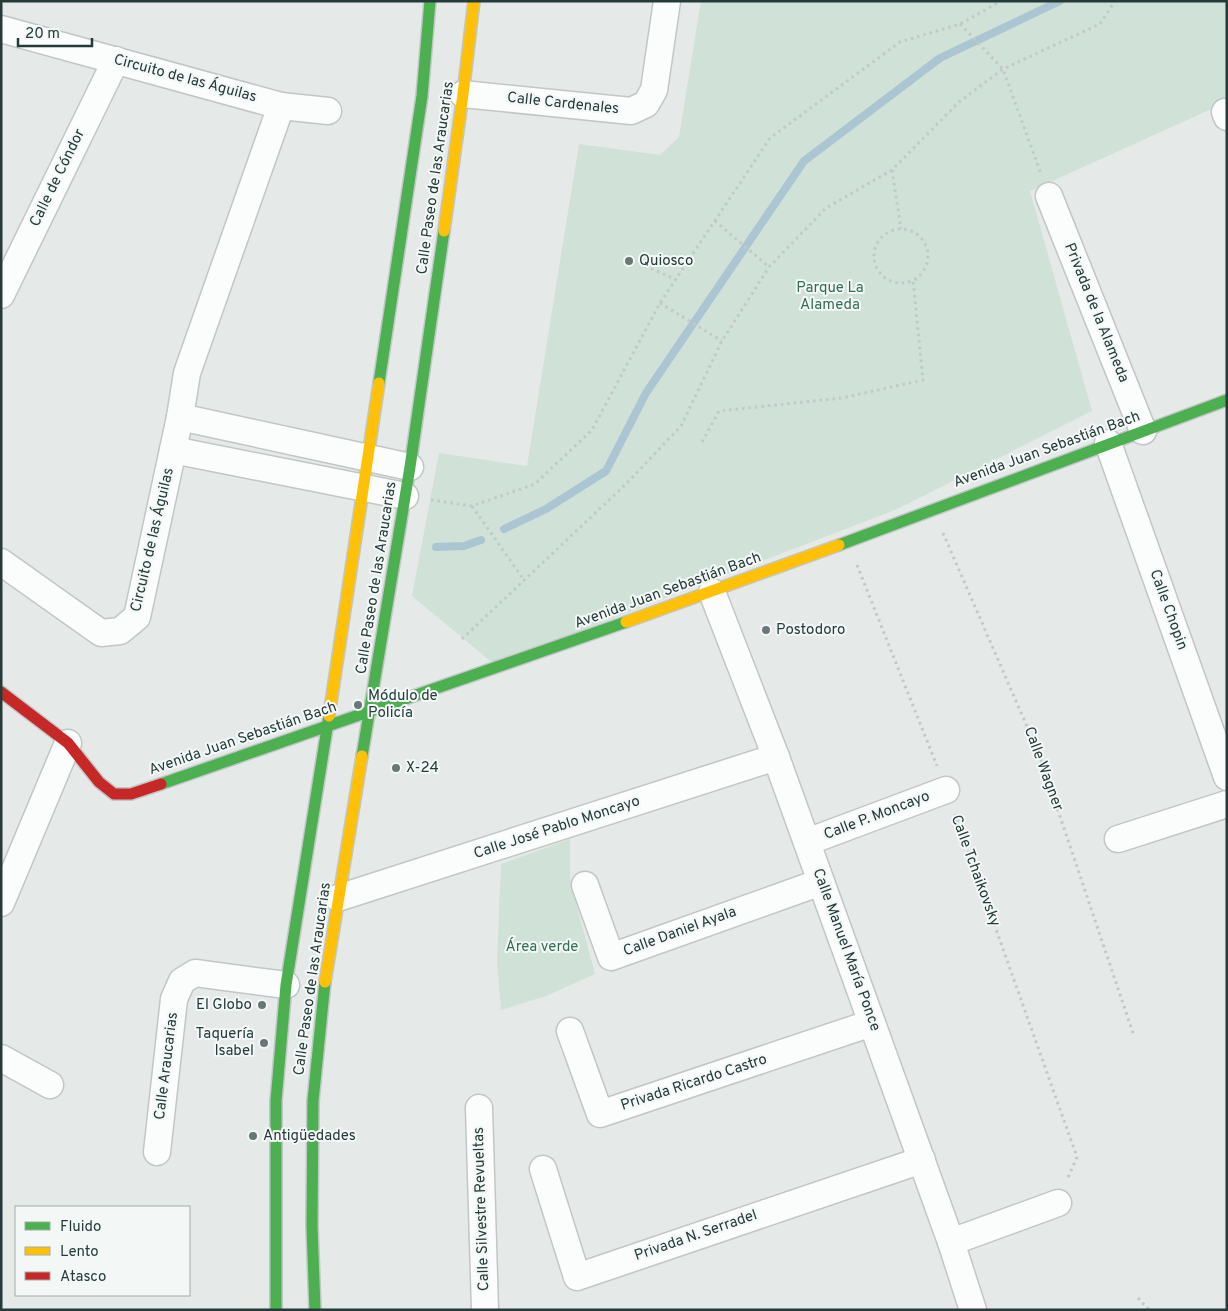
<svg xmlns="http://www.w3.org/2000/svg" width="1228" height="1311" font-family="Overpass,sans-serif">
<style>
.green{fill:#d0e1d8}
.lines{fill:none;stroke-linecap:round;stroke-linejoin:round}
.stream{stroke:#abc5d3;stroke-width:8}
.street-casing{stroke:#c2c6c5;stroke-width:29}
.fast-casing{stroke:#c1c7c6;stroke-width:14}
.slow-casing{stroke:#c1c7c6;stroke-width:14}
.jam-casing{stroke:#c1c7c6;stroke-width:14}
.path{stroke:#c2c9c8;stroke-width:3;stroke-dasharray:2.5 4;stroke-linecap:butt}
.street{stroke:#fbfcfc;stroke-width:26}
.fast{stroke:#4caf50;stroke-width:11}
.slow{stroke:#ffc107;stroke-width:11}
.jam{stroke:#c62828;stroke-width:11}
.poi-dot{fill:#687876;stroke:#f3f8f7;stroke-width:2}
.labels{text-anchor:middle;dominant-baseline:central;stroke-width:4;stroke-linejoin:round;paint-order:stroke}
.street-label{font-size:15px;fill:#253b39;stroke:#f3f8f7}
.poi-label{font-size:15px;fill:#253b39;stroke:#f3f8f7;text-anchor:start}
.park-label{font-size:15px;fill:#346d55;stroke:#f3f8f7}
</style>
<rect width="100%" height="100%" fill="#e5e9e8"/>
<!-- green -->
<g class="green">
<polygon points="701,1 1227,1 1227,102 1030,191 1092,411 895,510 494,664 412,596 439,453 527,466 579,144 660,155 679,137"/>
<polygon points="570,839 570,880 595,974 546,996 501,1010 497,962 501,864"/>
</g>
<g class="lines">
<!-- stream -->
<g class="stream">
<polyline points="504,529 546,509 606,471 646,393 804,161 940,58 1060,1"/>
<polyline points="436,547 464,546 481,540"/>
</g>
<defs>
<g id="street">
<polyline points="1,29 281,106 328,111"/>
<polyline points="463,94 631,111 646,104 654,90 667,1"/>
<polyline points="1225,112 1227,117"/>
<polyline points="1049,196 1143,431"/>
<polyline points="1,295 116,60"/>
<polyline points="180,417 410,467"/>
<polyline points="1108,443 1227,777"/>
<polyline points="173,450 405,496"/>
<polyline points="1,562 101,633 120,631 137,617 180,417 187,373 281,106"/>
<polyline points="712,592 776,757 951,1242 973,1310"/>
<polyline points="1118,839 1227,804"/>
<polyline points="807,842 946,790"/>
<polyline points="585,885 611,957 821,882"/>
<polyline points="338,898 776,757"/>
<polyline points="1,903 68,743"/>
<polyline points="570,1031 600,1114 872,1023"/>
<polyline points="1,1058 50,1085"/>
<polyline points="479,1108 485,1310"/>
<polyline points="157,1152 174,999 182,981 195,973 286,985"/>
<polyline points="543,1169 577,1277 922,1160"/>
<polyline points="951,1242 1058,1203"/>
</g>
<g id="fast">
<polyline points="379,383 422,96 430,1"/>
<polyline points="839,545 1227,400"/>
<polyline points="362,756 410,467 444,231"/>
<polyline points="161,784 626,622"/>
<polyline points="276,1310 276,1101 286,985 329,716"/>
<polyline points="315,1310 312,1226 313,1101 325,982"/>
</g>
<g id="slow">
<polyline points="444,231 463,94 474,1"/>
<polyline points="626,622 839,545"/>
<polyline points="329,716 379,383"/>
<polyline points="325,982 362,756"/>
</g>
<polyline id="jam" points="1,692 68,743 99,782 114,794 131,794 161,784"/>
</defs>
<!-- street casing -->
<use href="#street" class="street-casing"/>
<!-- fast casing -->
<use href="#fast" class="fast-casing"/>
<!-- slow casing -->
<use href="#slow" class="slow-casing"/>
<!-- jam casing -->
<use href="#jam" class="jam-casing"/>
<!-- path -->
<g class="path">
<polyline points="960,24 1003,69 1041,174"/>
<polyline points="892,170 901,229"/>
<polyline points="715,221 769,267"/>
<circle cx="901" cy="256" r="27"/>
<polyline points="645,266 675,279"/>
<polyline points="660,303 722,341"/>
<polyline points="702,442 719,411 842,398 923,380 913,280"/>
<polyline points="431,500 472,506 535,484 592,430 660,303 770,138 900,42 960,24 1001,1"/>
<polyline points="472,506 524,580"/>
<polyline points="943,533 1039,754 1134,1036"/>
<polyline points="857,565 937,766"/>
<polyline points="462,639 627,483 681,426 722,341 769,267 826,208 892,170 959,102 1003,69 1100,24 1115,1"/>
<polyline points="955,814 1077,1157 1067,1180"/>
<polyline points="1138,1298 1149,1310"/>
</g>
<!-- street -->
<use href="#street" class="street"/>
<!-- fast -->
<use href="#fast" class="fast"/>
<!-- slow -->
<use href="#slow" class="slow"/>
<!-- jam -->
<use href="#jam" class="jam"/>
</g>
<!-- markers -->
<g class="poi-dot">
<circle cx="629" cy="261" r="5"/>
<circle cx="766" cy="630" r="5"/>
<circle cx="358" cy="705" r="5"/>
<circle cx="396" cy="768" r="5"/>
<circle cx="262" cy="1005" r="5"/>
<circle cx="264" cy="1043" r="5"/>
<circle cx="253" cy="1136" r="5"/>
</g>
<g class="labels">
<!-- street labels -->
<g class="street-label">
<text transform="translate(185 79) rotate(15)">Circuito de las Águilas</text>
<text transform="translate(563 104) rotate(6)">Calle Cardenales</text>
<text transform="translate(58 178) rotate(-64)">Calle de Cóndor</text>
<text transform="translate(436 178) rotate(-82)">Calle Paseo de las Araucarias</text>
<text transform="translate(1096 313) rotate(68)">Privada de la Alameda</text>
<text transform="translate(1047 450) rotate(-20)">Avenida Juan Sebastián Bach</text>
<text transform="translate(153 540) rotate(-77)">Circuito de las Águilas</text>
<text transform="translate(377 578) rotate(-81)">Calle Paseo de las Araucarias</text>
<text transform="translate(668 591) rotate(-20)">Avenida Juan Sebastián Bach</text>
<text transform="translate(1168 610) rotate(70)">Calle Chopin</text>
<text transform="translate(243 739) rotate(-19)">Avenida Juan Sebastián Bach</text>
<text transform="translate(1043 769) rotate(70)">Calle Wagner</text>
<text transform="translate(877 816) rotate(-21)">Calle P. Moncayo</text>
<text transform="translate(557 828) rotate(-18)">Calle José Pablo Moncayo</text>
<text transform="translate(975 871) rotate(70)">Calle Tchaikovsky</text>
<text transform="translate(680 932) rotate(-20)">Calle Daniel Ayala</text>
<text transform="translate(846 950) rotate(70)">Calle Manuel María Ponce</text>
<text transform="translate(313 979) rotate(-82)">Calle Paseo de las Araucarias</text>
<text transform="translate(167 1066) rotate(-83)">Calle Araucarias</text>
<text transform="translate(694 1083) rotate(-18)">Privada Ricardo Castro</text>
<text transform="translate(482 1209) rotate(-92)">Calle Silvestre Revueltas</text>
<text transform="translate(696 1236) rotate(-19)">Privada N. Serradel</text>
</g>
<!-- poi labels -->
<g class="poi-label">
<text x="639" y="261">Quiosco</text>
<text x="776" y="630">Postodoro</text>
<text x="368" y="696">Módulo de<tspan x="368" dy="17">Policía</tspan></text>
<text x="406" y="768">X-24</text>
<text x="252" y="1005" text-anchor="end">El Globo</text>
<text x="254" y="1034" text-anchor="end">Taquería<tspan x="254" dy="17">Isabel</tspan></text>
<text x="263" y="1136">Antigüedades</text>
</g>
<!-- park labels -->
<g class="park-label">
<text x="830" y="288">Parque La<tspan x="830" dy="17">Alameda</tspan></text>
<text x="542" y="947">Área verde</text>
</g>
</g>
<!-- border -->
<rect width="1228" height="1311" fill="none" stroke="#253b39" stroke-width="5"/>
<!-- legend -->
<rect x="15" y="1206" width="175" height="90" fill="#f3f8f7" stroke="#a1acab"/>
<rect x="25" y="1222" width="25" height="8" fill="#4caf50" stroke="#a1acab"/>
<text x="60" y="1231" font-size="15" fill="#253b39">Fluido</text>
<rect x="25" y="1247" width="25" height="8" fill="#ffc107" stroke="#a1acab"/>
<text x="60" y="1256" font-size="15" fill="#253b39">Lento</text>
<rect x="25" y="1272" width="25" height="8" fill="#c62828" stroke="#a1acab"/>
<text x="60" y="1281" font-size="15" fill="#253b39">Atasco</text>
<!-- scale -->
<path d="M18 38v8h74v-8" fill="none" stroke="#253b39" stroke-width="2.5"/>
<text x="25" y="38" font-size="15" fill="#253b39" stroke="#f3f8f7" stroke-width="4" paint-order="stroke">20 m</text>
</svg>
